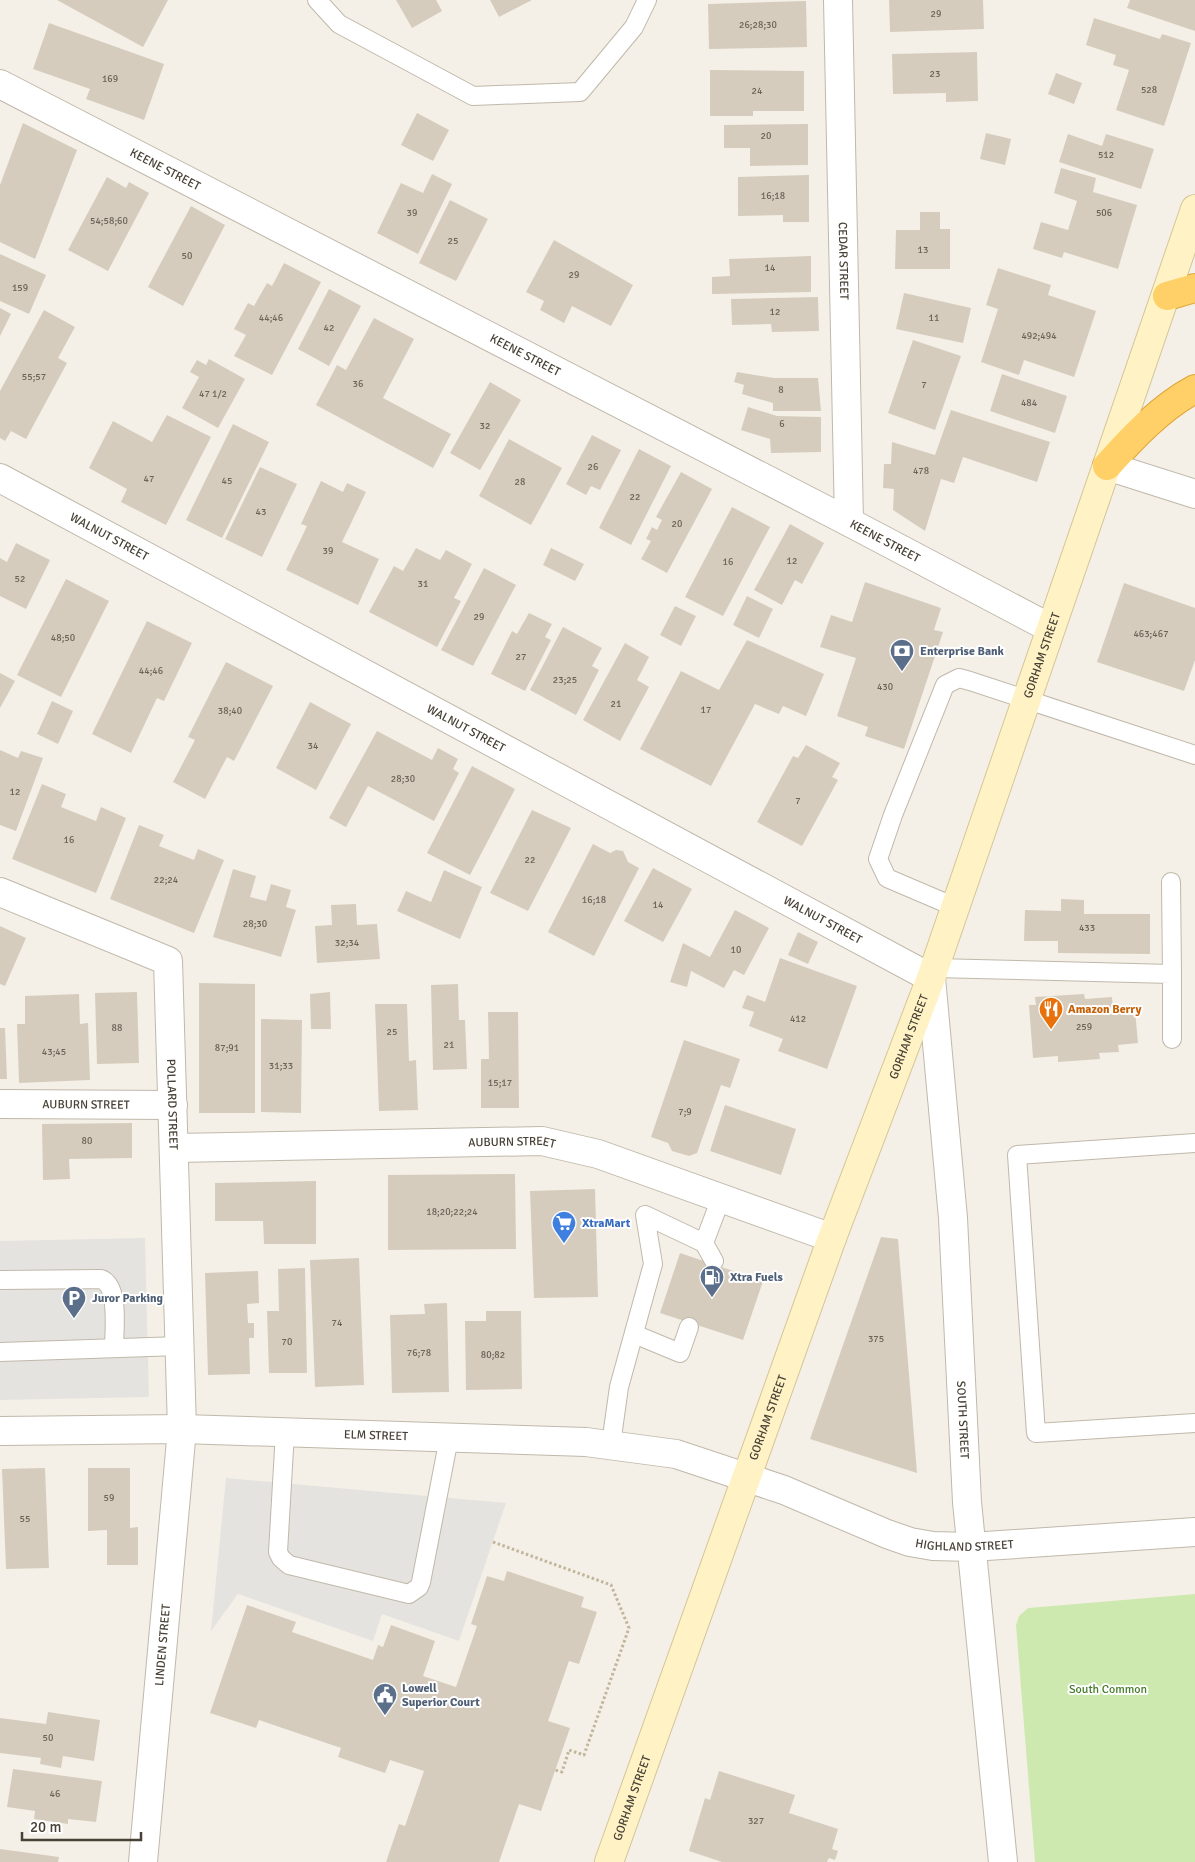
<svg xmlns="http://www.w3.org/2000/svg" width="1195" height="1862" font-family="Signika,sans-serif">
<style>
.green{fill:#cee9b0}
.parking{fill:#e5e3df}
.building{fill:#d6ccbd}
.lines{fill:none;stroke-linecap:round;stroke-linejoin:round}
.service-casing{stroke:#c0b8aa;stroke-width:20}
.minor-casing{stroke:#c0b8aa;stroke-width:30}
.tertiary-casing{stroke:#c0b8aa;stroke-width:30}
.secondary-casing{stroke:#d4c597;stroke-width:30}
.motorway-casing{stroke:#dfa536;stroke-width:30}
.path{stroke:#c1b59b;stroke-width:3;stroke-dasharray:2.5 2.5;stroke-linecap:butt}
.service{stroke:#fff;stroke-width:18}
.minor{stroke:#fff;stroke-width:28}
.tertiary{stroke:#fff;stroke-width:28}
.secondary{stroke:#fff3c6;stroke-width:28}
.motorway{stroke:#ffd067;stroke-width:28}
.labels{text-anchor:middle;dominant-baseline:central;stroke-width:4;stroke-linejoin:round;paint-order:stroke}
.number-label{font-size:10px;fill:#6b6458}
.street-label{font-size:12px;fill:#474136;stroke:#fff}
.service-label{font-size:12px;font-weight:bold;fill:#4e5e75;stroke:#fff;text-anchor:start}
.food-label{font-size:12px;font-weight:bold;fill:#c56008;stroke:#fff;text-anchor:start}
.shop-label{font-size:12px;font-weight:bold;fill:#366cbe;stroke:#fff;text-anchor:start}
.park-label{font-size:12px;fill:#457a28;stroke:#fff}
</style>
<rect width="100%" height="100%" fill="#f4f0e7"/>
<!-- green -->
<polygon class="green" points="1195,1594 1195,1862 1035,1862 1016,1625 1019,1616 1028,1608"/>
<!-- parking -->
<g class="parking">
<polygon points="145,1238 149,1397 0,1400 0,1241"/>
<polygon points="226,1478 506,1503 459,1641 382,1614 373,1641 238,1594 211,1631"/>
</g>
<!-- building -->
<g class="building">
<polygon points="57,0 168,0 143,47"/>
<polygon points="396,0 436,0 442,11 412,28"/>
<polygon points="490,0 532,0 499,17"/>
<polygon points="889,0 983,0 984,29 890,32"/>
<polygon points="1130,0 1195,0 1195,31 1127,8"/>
<polygon points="806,1 807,47 709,49 708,4"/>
<polygon points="1094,18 1160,39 1162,34 1191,43 1164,126 1116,110 1129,70 1113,65 1116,55 1086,45"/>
<polygon points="49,23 164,64 144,120 86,99 90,89 33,69"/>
<polygon points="977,52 978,101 946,102 946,93 893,94 892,54"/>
<polygon points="710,70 804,71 804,111 753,111 753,116 710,116"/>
<polygon points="1056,73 1082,83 1074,104 1048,94"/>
<polygon points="417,113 449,130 433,161 401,145"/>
<polygon points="23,123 77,150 35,259 0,242 0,185"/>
<polygon points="808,124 808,165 750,166 750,148 724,148 724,125"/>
<polygon points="986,133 1011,139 1005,165 980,159"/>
<polygon points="1068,134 1102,146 1106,134 1154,149 1141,189 1059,162"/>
<polygon points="1061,168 1096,178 1093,192 1137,205 1118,269 1064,252 1062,258 1033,249 1041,222 1068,230 1077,201 1054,193"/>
<polygon points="432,174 452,184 418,254 377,233 401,183 423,193"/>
<polygon points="809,175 809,222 783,222 783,215 738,216 738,177"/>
<polygon points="107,177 126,188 129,182 149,193 108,271 68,250"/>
<polygon points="450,200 488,219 456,281 419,263"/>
<polygon points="191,206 225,225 183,306 148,287"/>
<polygon points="920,212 940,212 940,229 950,229 950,269 895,269 896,230 920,230"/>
<polygon points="554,240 633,285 611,326 572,306 564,323 540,310 544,301 526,292"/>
<polygon points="0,254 46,275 29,314 0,301"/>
<polygon points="811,256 811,292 712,294 712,277 730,276 729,259"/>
<polygon points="284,263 321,282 272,375 234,356 246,335 234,329 248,303 254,306 267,283 272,286"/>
<polygon points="998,268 1051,285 1048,295 1096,311 1074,377 1024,360 1019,375 981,362 998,309 986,305"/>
<polygon points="329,289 361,306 329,366 298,349"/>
<polygon points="904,293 971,308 963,343 896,329"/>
<polygon points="818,297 819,331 772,332 771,324 732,325 731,299"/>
<polygon points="0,308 11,314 0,336"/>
<polygon points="44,310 75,327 58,358 67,363 26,439 11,431 5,441 0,438 0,391"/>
<polygon points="374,318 414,339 383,398 451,434 433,468 316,405 337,365 346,370"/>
<polygon points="913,340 961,356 935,430 888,413"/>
<polygon points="209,359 245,379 218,428 182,408 199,377 190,372 197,360 206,365"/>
<polygon points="737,372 774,378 818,378 821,411 773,411 773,403 742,394 744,385 734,382"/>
<polygon points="1002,374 1067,396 1055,433 990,411"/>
<polygon points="490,382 521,400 480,470 450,453"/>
<polygon points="748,407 777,416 821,417 821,452 771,453 770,439 741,430"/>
<polygon points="951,410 1050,442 1037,482 963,457 954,483 941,479 925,531 893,510 894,489 883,488 884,464 891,464 892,442 935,455"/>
<polygon points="167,415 211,437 166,525 121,502 127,489 89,468 113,421 152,442"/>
<polygon points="233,424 269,442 222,538 186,520"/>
<polygon points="592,435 621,450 600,490 591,486 586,495 566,484"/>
<polygon points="509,439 562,468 531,525 479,496"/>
<polygon points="639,449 671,466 631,545 599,528"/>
<polygon points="260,467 297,484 262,557 225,539"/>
<polygon points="681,472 712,489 667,573 641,559 651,541 646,539 652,527 657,530 662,520 656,517"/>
<polygon points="321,481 343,492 347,483 366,492 342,542 379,559 358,605 286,570 307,526 301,524"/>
<polygon points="732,507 770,527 723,616 685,597"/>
<polygon points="790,524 824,543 802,584 795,580 782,605 754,590"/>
<polygon points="16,543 50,560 26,609 0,596 0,558 7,562"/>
<polygon points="416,548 440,560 446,550 472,564 454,598 461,601 437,647 369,612 394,566 403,571"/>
<polygon points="551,548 584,564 575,581 543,565"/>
<polygon points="484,568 516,585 473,666 441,650"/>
<polygon points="66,579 109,601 61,697 17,675"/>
<polygon points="865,582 941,608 934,630 943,632 904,749 865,736 868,727 837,716 856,658 820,647 831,615 852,622"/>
<polygon points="1124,583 1195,608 1195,660 1184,691 1097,662"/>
<polygon points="747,596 773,609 759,638 733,625"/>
<polygon points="675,606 696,616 681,646 660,635"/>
<polygon points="529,613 552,624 545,637 551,640 525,691 491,674 512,631 517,634"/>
<polygon points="147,621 192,643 164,701 157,698 131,753 92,734"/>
<polygon points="563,627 602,648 592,666 599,670 576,715 530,690"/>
<polygon points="747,640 824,674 806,716 783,706 779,714 755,704 711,786 640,749 681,671 719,690"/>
<polygon points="625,643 649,657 637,680 649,687 620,741 583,720"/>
<polygon points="226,662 273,686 234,761 227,757 205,799 173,782 195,740 188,737"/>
<polygon points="0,673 15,681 0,708"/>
<polygon points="52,701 73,711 58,744 37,734"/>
<polygon points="310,702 351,724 316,790 276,768"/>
<polygon points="377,731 432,760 438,748 458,759 453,769 459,773 434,821 368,786 346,827 329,818"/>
<polygon points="806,745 840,763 832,777 838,780 802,846 757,822 793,756 798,758"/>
<polygon points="0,750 18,758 21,751 43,758 16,831 0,825"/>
<polygon points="472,766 515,789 470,875 427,853"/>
<polygon points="42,784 66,794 61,807 96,821 101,807 126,818 96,893 12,859"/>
<polygon points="532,810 571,828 528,911 490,893"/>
<polygon points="139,825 164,835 159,846 194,860 198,849 224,860 194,933 110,899"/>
<polygon points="593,844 610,853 616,850 623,851 628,862 639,868 594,956 548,932"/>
<polygon points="653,868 692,889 663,942 624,921"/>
<polygon points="233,869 256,876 250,897 266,901 271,884 291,890 286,907 296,910 281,957 213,937"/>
<polygon points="444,870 482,887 460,939 397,911 406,891 431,902"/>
<polygon points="1061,899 1084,900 1084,914 1150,914 1150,954 1058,953 1058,941 1024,941 1025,910 1061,911"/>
<polygon points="356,904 357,925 377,924 380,959 317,963 315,926 332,925 331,905"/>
<polygon points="735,910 769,928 744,975 734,970 724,988 691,971 687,987 670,982 683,943 710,957"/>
<polygon points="0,926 26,938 5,986 0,984"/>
<polygon points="798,932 818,942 808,964 788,955"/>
<polygon points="780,958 857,986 827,1069 778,1051 783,1039 749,1026 754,1012 742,1008 747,995 765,1002"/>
<polygon points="199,983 255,984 255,1113 199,1113"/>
<polygon points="458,984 459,1020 465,1020 467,1069 433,1070 431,985"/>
<polygon points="137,992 139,1063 97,1064 95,993"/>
<polygon points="330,992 331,1029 311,1029 310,994"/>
<polygon points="79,994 80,1024 88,1023 90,1080 19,1083 17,1024 25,1024 25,996"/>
<polygon points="1084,994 1085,999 1112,997 1113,1011 1135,1010 1138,1043 1118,1045 1119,1052 1099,1053 1100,1059 1058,1062 1058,1056 1033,1058 1029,1005 1036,1005 1035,997"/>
<polygon points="375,1004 407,1004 409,1061 416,1060 418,1110 379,1111"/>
<polygon points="488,1012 518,1012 519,1108 481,1108 481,1059 489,1059"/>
<polygon points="261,1019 302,1020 301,1113 261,1112"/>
<polygon points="0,1028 5,1028 7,1079 0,1079"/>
<polygon points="684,1040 740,1059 730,1088 721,1085 697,1153 689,1156 672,1151 668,1143 651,1137"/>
<polygon points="725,1105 796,1129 781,1175 710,1151"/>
<polygon points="132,1123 132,1158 69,1159 70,1179 43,1180 42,1124"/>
<polygon points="515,1174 516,1249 388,1250 388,1175"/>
<polygon points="316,1181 316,1244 264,1244 263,1221 215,1221 215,1183"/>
<polygon points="595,1189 598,1297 534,1298 530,1191"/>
<polygon points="881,1237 898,1239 917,1473 810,1439"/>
<polygon points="680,1253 763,1281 743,1340 660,1313"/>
<polygon points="359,1258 364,1385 315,1387 310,1260"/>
<polygon points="305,1268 307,1373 269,1373 267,1311 279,1311 278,1269"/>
<polygon points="258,1271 259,1303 247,1304 248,1323 254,1323 254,1338 249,1338 250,1374 208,1375 205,1273"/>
<polygon points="447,1303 449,1392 392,1393 390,1315 425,1314 424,1304"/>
<polygon points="486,1311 521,1311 522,1389 466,1390 465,1321 486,1321"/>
<polygon points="45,1468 49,1568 6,1569 2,1469"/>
<polygon points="88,1468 130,1468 130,1528 138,1527 138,1565 107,1565 107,1530 88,1531"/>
<polygon points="507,1571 584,1597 581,1607 597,1612 579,1664 569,1661 548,1721 570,1728 541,1811 519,1804 499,1862 386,1862 399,1824 405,1826 424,1771 390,1760 385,1773 338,1757 341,1748 259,1720 256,1728 210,1713 247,1605 296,1622 292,1632 373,1660 378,1645 383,1647 391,1625 435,1641 423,1676 456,1687 477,1626 471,1624 487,1576 504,1581"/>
<polygon points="48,1712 100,1720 94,1761 63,1756 61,1768 40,1764 41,1758 0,1753 0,1718 46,1724"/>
<polygon points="13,1769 102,1781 96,1822 68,1819 68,1824 34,1819 35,1811 7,1807"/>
<polygon points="719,1771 795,1795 789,1813 838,1829 832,1849 838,1851 835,1860 829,1858 827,1862 722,1862 689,1851 705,1798 710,1800"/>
<polygon points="0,1849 59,1857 58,1862 0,1862"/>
</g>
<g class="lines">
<defs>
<g id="service">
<polyline points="317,0 339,24 473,96 580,92 634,27 647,0"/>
<polyline points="1171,882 1172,974"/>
<polyline points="955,907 887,878 878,859 893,815 945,685 959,678 970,681 1195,755"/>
<polyline points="934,968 1172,974 1172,1039"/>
<polyline points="1195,1143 1017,1155 1036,1433 1195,1423"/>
<polyline points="704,1243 714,1261"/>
<path d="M 0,1280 L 101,1279 C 120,1286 114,1330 114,1348"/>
<polyline points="634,1334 680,1353 689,1327"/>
<polyline points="0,1352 180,1346"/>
<polyline points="285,1432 278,1552 281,1558 289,1565 409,1594 419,1587 421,1582 449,1438"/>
<polyline points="611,1444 619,1387 653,1264 645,1215 704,1243 721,1198"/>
</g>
<g id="minor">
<path id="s1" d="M 838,0 L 849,522"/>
<path id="s2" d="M 0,84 L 849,522 L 1050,628"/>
<polyline points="1107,466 1195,494"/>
<path id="s3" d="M 0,478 L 931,978 L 953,1218 L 967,1502 L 1003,1862"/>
<path id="s4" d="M 0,892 L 168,961 L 182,1429 L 143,1862"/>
<path id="s5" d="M 0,1104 L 173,1105"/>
<path id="s6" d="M 174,1148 L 542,1141 L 598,1154 L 832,1238"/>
</g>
<g id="tertiary">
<path id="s7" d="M 0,1431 L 182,1429 L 586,1442 L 676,1454 L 784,1490 L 887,1534 L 910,1542 L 933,1546 L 971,1547 L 1195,1532"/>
</g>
<g id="secondary">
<path id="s8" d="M 609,1862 L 832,1238 L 931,978 L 1195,209"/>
</g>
<g id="motorway">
<polyline points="1167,296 1195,288"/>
<path d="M 1107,466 C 1132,438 1161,407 1195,389"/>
</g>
</defs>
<!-- service casing -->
<use href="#service" class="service-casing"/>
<!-- minor casing -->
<use href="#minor" class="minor-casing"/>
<!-- tertiary casing -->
<use href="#tertiary" class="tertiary-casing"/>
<!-- secondary casing -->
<use href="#secondary" class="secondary-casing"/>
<!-- motorway casing -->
<use href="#motorway" class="motorway-casing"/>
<!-- path -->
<polyline class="path" points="493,1542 611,1585 629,1628 584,1755 569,1750 562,1772 555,1770"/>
<!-- service -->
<use href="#service" class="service"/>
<!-- minor -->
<use href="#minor" class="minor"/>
<!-- tertiary -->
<use href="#tertiary" class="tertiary"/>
<!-- secondary -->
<use href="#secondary" class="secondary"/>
<!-- motorway -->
<use href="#motorway" class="motorway"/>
</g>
<!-- icons -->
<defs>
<symbol id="bank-pin" viewBox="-11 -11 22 30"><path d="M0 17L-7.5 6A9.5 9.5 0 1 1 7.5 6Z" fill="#5c6f8a" stroke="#fff"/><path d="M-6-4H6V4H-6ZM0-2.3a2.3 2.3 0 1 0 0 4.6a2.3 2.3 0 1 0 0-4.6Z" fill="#fff"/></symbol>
<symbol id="restaurant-pin" viewBox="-11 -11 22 30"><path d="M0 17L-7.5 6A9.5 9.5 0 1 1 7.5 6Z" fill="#e8710a" stroke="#fff"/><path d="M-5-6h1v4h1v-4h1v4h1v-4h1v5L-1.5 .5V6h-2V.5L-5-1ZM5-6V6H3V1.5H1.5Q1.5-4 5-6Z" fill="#fff"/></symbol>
<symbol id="supermarket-pin" viewBox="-11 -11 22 30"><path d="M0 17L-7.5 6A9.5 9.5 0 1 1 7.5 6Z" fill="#3f7fe0" stroke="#fff"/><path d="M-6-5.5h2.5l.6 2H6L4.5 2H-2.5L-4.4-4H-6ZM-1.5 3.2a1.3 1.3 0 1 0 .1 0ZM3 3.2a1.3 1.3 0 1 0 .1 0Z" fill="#fff"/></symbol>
<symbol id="fuel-pin" viewBox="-11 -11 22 30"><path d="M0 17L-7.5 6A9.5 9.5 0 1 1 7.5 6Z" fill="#5c6f8a" stroke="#fff"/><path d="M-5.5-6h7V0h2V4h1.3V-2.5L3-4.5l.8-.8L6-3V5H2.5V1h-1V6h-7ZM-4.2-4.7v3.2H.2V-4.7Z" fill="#fff"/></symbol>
<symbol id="parking-pin" viewBox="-11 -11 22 30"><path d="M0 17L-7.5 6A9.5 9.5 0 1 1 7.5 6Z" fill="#5c6f8a" stroke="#fff"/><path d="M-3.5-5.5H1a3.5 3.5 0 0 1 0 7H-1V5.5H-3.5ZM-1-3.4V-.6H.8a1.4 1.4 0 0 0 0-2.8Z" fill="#fff"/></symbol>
<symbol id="civic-pin" viewBox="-11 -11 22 30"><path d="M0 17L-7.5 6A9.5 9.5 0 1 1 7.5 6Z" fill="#5c6f8a" stroke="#fff"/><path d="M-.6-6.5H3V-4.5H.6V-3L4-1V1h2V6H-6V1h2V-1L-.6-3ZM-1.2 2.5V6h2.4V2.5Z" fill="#fff"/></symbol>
</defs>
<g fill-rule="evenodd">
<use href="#bank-pin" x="888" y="637" width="28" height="38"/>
<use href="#restaurant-pin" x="1037" y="995" width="28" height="38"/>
<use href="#supermarket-pin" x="550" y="1209" width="28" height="38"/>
<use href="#fuel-pin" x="698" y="1263" width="28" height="38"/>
<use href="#parking-pin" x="60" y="1284" width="28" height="38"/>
<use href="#civic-pin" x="371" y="1681" width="28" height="38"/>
</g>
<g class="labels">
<!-- number labels -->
<g class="number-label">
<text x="936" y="14">29</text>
<text x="758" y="25">26;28;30</text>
<text x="935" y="74">23</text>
<text x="110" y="79">169</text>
<text x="1149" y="90">528</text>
<text x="757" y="91">24</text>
<text x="766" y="136">20</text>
<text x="1106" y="155">512</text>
<text x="773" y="196">16;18</text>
<text x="412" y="213">39</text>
<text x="1104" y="213">506</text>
<text x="109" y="221">54;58;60</text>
<text x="453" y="241">25</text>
<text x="923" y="250">13</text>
<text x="187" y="256">50</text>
<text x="770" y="268">14</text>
<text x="574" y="275">29</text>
<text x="20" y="288">159</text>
<text x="775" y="312">12</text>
<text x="271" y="318">44;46</text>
<text x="934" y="318">11</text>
<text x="329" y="328">42</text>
<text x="1039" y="336">492;494</text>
<text x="34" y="377">55;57</text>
<text x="358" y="384">36</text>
<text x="924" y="385">7</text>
<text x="781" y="390">8</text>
<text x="213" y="394">47 1/2</text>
<text x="1029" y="403">484</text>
<text x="782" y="424">6</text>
<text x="485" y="426">32</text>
<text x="593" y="467">26</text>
<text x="921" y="471">478</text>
<text x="149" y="479">47</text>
<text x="227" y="481">45</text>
<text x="520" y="482">28</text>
<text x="635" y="497">22</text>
<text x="261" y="512">43</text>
<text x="677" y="524">20</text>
<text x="328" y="551">39</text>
<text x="792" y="561">12</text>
<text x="728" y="562">16</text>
<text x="20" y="579">52</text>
<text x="423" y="584">31</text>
<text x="479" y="617">29</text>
<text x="1151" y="634">463;467</text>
<text x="63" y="638">48;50</text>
<text x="521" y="657">27</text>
<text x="151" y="671">44;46</text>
<text x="565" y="680">23;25</text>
<text x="885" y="687">430</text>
<text x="616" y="704">21</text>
<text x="706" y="710">17</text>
<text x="230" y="711">38;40</text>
<text x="313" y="746">34</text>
<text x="403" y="779">28;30</text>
<text x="15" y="792">12</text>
<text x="798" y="801">7</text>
<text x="69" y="840">16</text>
<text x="530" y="860">22</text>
<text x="166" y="880">22;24</text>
<text x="594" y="900">16;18</text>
<text x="658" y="905">14</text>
<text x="255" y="924">28;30</text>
<text x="1087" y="928">433</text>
<text x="347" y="943">32;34</text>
<text x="736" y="950">10</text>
<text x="798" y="1019">412</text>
<text x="1084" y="1027">259</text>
<text x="117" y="1028">88</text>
<text x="392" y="1032">25</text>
<text x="449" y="1045">21</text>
<text x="227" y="1048">87;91</text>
<text x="54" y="1052">43;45</text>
<text x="281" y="1066">31;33</text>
<text x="500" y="1083">15;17</text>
<text x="685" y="1112">7;9</text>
<text x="87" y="1141">80</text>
<text x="452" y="1212">18;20;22;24</text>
<text x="337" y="1323">74</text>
<text x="876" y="1339">375</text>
<text x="287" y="1342">70</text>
<text x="419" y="1353">76;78</text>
<text x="493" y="1355">80;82</text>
<text x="109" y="1498">59</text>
<text x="25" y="1519">55</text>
<text x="48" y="1738">50</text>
<text x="55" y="1794">46</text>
<text x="756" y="1821">327</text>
</g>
<!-- street labels -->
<g class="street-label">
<text stroke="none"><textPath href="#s2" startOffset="186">KEENE STREET</textPath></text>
<text stroke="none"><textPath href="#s1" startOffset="261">CEDAR STREET</textPath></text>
<text stroke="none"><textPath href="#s2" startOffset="591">KEENE STREET</textPath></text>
<text stroke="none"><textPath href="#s3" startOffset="124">WALNUT STREET</textPath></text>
<text stroke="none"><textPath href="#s2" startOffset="996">KEENE STREET</textPath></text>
<text stroke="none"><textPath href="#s8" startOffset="1282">GORHAM STREET</textPath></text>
<text stroke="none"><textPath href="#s3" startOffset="529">WALNUT STREET</textPath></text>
<text stroke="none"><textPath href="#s3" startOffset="934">WALNUT STREET</textPath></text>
<text stroke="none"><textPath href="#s8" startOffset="878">GORHAM STREET</textPath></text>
<text stroke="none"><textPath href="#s5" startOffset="86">AUBURN STREET</textPath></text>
<text stroke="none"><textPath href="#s4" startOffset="325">POLLARD STREET</textPath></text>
<text stroke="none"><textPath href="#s6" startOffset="338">AUBURN STREET</textPath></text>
<text stroke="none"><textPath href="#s8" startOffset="472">GORHAM STREET</textPath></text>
<text stroke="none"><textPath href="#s3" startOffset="1500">SOUTH STREET</textPath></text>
<text stroke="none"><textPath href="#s7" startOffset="376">ELM STREET</textPath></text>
<text stroke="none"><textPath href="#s7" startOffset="982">HIGHLAND STREET</textPath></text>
<text transform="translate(163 1645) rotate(-85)">LINDEN STREET</text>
<text stroke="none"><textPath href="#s8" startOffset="68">GORHAM STREET</textPath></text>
</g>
<!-- service labels -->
<g class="service-label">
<text x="920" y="651">Enterprise Bank</text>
<text x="730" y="1277">Xtra Fuels</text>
<text x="92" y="1298">Juror Parking</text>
<text x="402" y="1688">Lowell<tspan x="402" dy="14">Superior Court</tspan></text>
</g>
<!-- food labels -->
<g class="food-label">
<text x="1068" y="1009">Amazon Berry</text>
</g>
<!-- shop labels -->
<g class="shop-label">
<text x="582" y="1223">XtraMart</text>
</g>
<!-- park labels -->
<g class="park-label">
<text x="1108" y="1689">South Common</text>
</g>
</g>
<!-- scale -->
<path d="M22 1832v8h119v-8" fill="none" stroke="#474136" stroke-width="2.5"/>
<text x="30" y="1832" font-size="15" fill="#474136" stroke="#ffffff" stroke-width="4" paint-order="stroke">20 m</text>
</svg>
